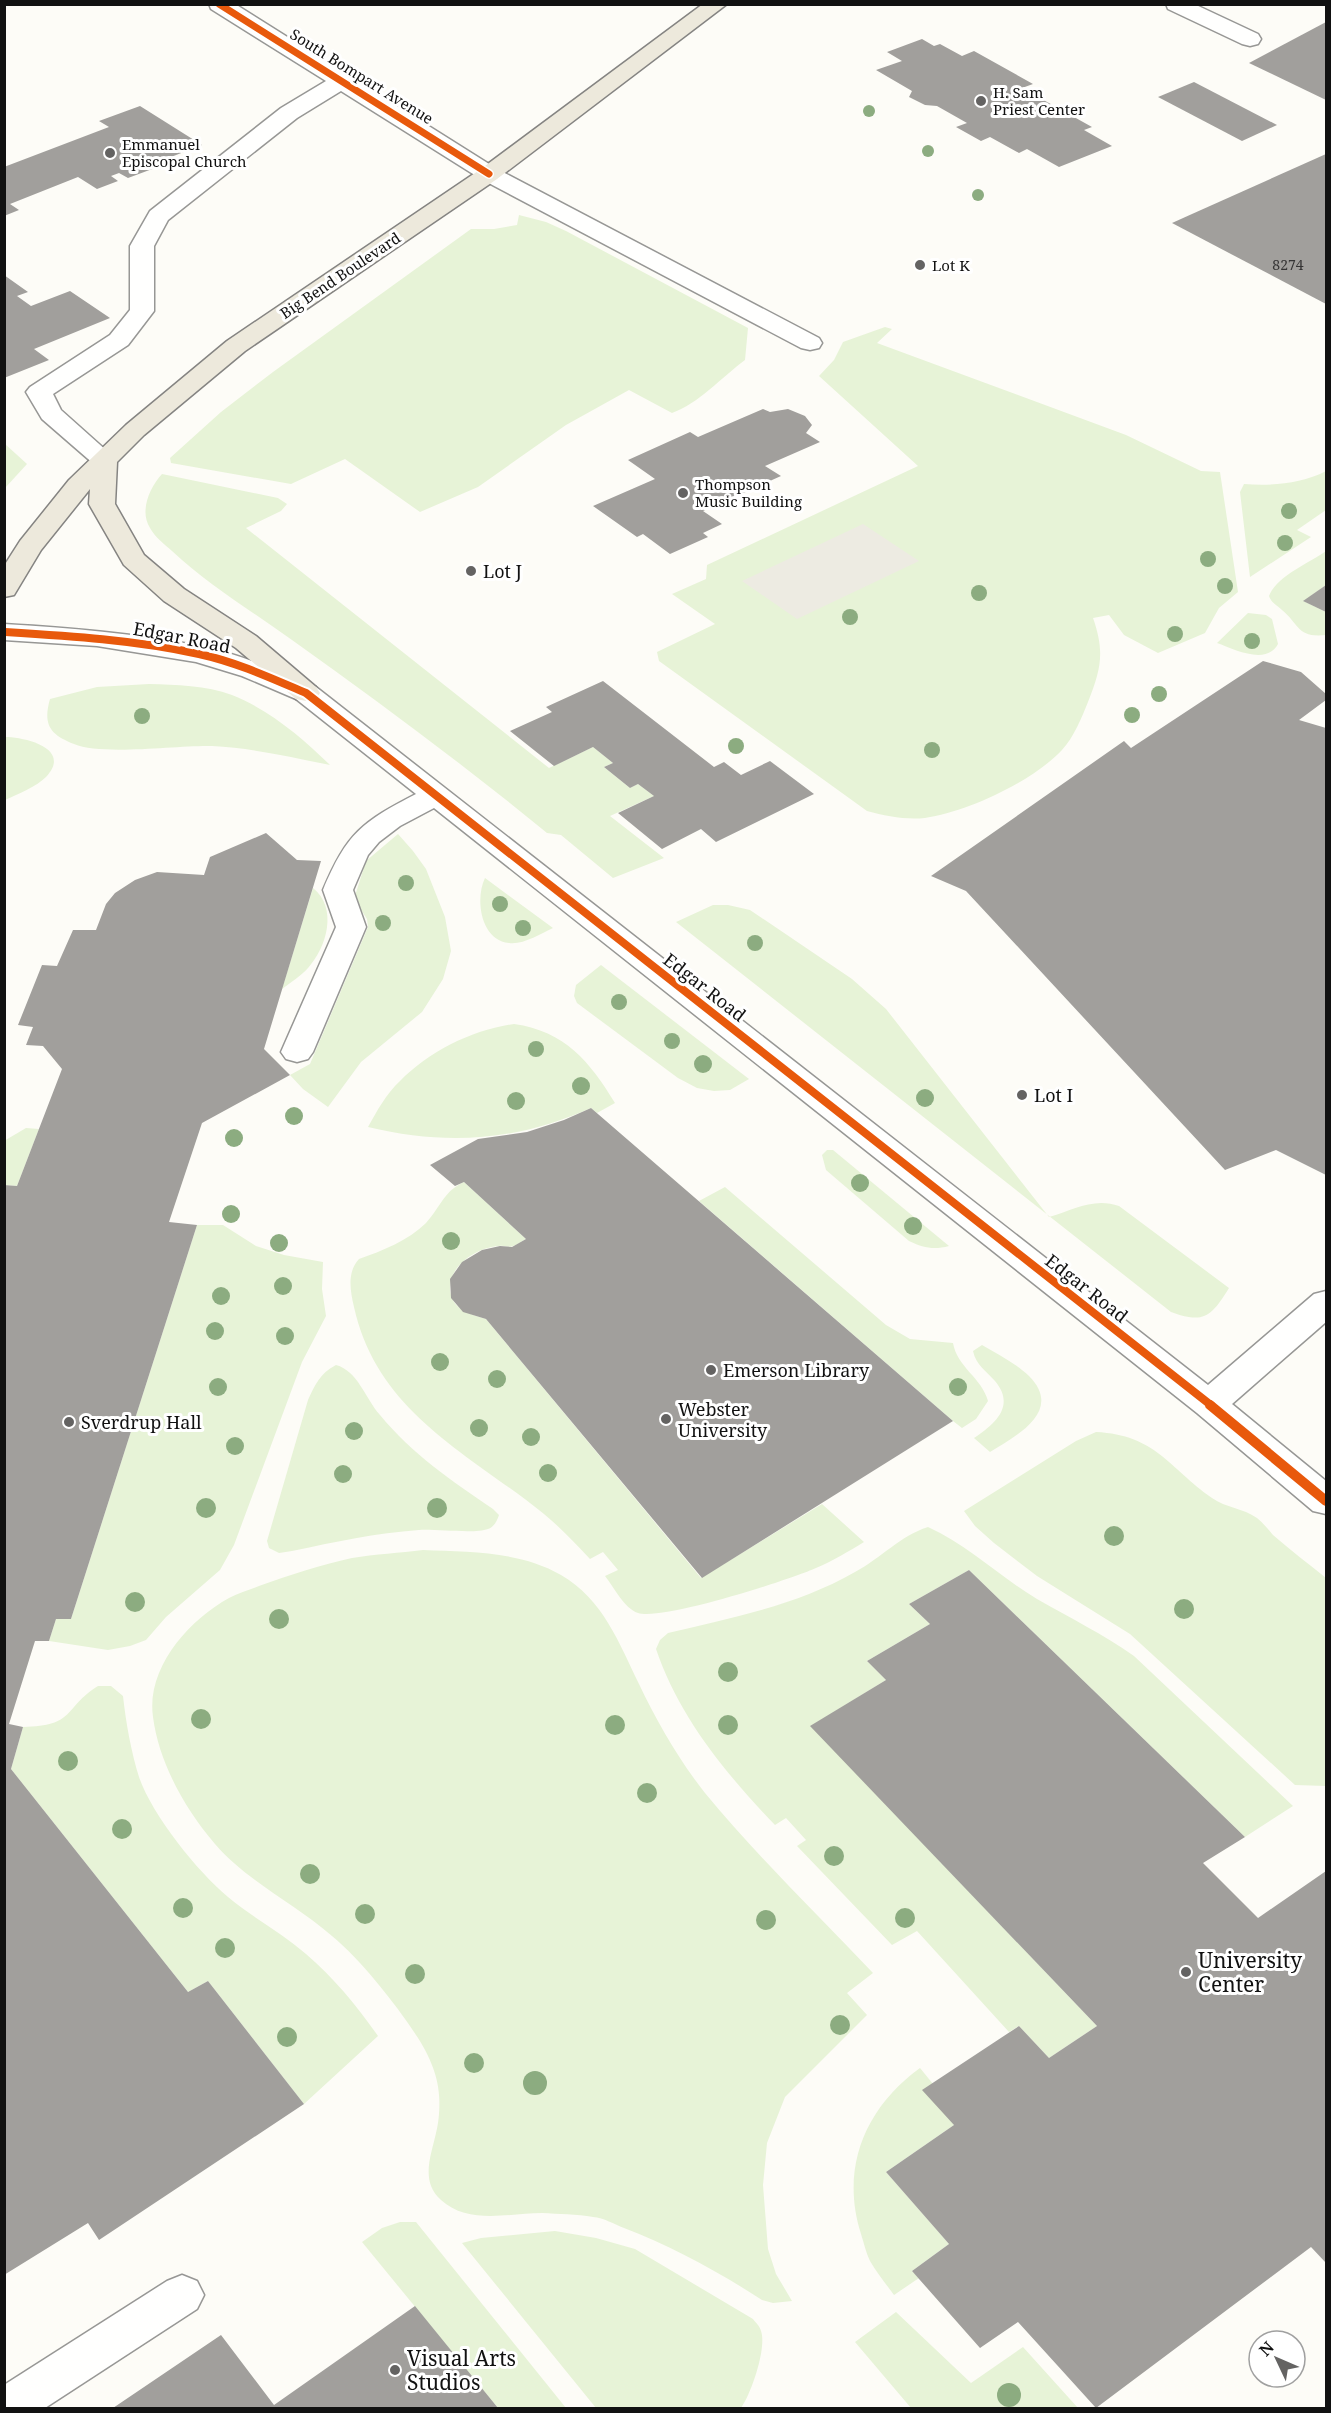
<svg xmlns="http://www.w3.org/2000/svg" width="1331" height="2413" font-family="'Noto Serif',serif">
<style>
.green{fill:#e7f3d7}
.plaza{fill:#edebe2}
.building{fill:#a19f9c}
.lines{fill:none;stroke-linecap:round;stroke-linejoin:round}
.minor-casing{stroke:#979795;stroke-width:3}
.major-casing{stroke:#858482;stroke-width:3}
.minor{fill:#fffffe;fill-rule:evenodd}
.major{fill:#ede9dc;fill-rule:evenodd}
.cycleway-far2-casing{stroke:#fff;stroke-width:10}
.cycleway-far1-casing{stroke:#fff;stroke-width:12}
.cycleway-casing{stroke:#fff;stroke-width:14}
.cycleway-far2{stroke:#e8590c;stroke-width:7}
.cycleway-far1{stroke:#e8590c;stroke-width:8}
.cycleway{stroke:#e8590c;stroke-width:10}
.tree{fill:#8cac80}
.poi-dot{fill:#646362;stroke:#fff;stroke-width:2}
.labels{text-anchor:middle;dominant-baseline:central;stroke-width:6;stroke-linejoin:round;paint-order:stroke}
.far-number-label{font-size:14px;fill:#353434}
.far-street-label{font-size:15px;fill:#111;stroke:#fff}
.far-poi-label{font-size:15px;fill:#111;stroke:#fff;text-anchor:start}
.poi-label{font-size:18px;fill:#111;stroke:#fff;text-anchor:start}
.street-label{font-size:18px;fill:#111;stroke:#fff}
.near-poi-label{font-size:21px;fill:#111;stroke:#fff;text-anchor:start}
</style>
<rect width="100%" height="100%" fill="#fdfcf7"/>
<!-- green -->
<g class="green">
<path d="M 519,215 L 546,222 L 566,231 L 748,328 L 745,360 C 722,377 698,404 672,413 L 629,390 L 566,425 L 478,487 L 420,512 L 345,459 L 291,484 L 171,463 L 170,458 L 221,412 L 273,372 L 471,229 L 494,229 L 517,225 Z"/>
<path d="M 885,327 L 892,329 L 877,343 L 1126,435 L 1201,471 L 1220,472 L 1238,592 L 1219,608 L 1205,633 L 1158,653 L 1124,635 L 1109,615 L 1093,618 C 1105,652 1101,669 1088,702 C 1082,717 1074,737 1062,750 C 1033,781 968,812 925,818 C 905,820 886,816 867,811 L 659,661 L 657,652 L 715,624 L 672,594 L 706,579 L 707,565 L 918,466 L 819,376 L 834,360 L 843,342 Z"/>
<polygon points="5,444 27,464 5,488"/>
<path d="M 1326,471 L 1326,510 L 1297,530 L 1311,537 L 1250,577 L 1240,492 L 1244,484 C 1272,486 1301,484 1326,471 Z"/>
<path d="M 162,474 L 278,498 L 287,504 L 281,511 L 246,528 L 549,768 L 593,747 L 613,763 L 604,767 L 630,788 L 638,784 L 654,796 L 610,816 L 664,858 L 613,878 L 561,835 L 547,833 C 464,765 379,702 292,640 C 252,611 208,585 172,551 C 164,544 155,537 150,528 C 139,511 150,487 162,474 Z"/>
<path d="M 1326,551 L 1326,585 L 1304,601 L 1326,612 L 1326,635 C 1297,638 1300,625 1282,610 C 1276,604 1272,604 1269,596 C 1277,576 1309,563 1326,551 Z"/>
<path d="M 1248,613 L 1266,615 L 1272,619 L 1278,644 C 1266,666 1234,649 1217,643 Z"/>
<path d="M 149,684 C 176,685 206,685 232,695 C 268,709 303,738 330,765 C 291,757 252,748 212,746 C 178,745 102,756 74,744 C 49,734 43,724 50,699 L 97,687 Z"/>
<path d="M 5,737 C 24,737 73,748 46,777 C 36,787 18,794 5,800 Z"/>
<polygon points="398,834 413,851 426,869 445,917 451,951 443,979 422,1012 361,1062 328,1107 303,1089 290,1075 310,1064 368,927 367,919 354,899 366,861"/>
<path d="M 485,878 L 553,928 C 540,934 523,945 509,943 C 480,940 475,898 485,878 Z"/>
<path d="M 313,888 C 338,908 327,947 308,968 C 301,976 290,983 282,989 Z"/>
<path d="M 713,905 L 728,905 L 750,910 L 852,979 L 886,1009 L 1049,1217 C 1073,1210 1094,1197 1119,1206 L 1229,1288 C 1211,1317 1204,1324 1171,1312 L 676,922 Z"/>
<polygon points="601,965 749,1079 730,1090 714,1091 697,1088 678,1078 577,1003 574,996 576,985"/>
<path d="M 514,1024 C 565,1031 590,1062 615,1103 L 597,1113 L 591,1108 C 517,1141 447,1146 368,1127 C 377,1111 386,1094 400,1081 C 430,1051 472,1030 514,1024 Z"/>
<polygon points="26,1128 39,1129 17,1186 5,1185 4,1141"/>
<path d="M 827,1150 L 833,1150 L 949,1246 C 934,1250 923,1248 909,1241 L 826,1170 L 822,1155 Z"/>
<path d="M 464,1182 L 526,1239 C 522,1241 517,1245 513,1246 C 509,1248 504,1245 499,1246 C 478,1247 449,1265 450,1289 C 451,1309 469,1314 486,1319 L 701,1578 L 822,1504 L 864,1542 C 849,1551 833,1561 816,1568 C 789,1580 662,1621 638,1613 C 624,1608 615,1589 605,1576 L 618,1570 L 603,1552 L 590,1559 C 576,1544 561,1528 544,1514 C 468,1453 377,1412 354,1307 C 350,1290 347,1272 359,1259 C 382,1251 409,1240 426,1223 C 441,1206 444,1191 464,1182 Z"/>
<path d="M 725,1187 L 886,1325 L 910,1339 L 953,1343 C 957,1367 982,1378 988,1401 L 976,1419 L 962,1428 L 953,1421 L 699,1201 Z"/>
<polygon points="197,1225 223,1225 256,1246 284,1255 323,1262 322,1289 326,1316 302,1362 234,1545 220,1570 166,1617 146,1640 130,1646 108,1650 49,1641 56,1619 71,1619"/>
<path d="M 982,1345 C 997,1354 1017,1364 1029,1376 C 1064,1411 1016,1436 990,1452 L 974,1438 C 995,1424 1016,1406 995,1381 C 986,1371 976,1365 973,1351 Z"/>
<path d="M 336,1365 C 358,1371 365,1398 380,1415 C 412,1454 452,1481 493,1509 L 499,1515 C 497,1521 494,1527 488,1529 C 475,1534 437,1529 419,1530 C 376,1533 335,1542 292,1551 L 279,1553 L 269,1548 L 267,1541 L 308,1400 C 315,1385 320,1373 336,1365 Z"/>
<path d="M 1096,1432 C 1156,1435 1168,1467 1212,1498 C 1226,1508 1243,1508 1257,1518 C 1263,1523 1268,1529 1273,1535 C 1290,1550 1309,1564 1326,1578 L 1326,1786 L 1295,1785 L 1130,1634 L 1037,1576 L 994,1543 L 975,1526 L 964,1511 L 1076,1441 Z"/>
<path d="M 928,1527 C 968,1545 1000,1577 1037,1599 C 1070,1618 1103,1634 1134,1656 L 1293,1806 L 1245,1837 L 969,1570 L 909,1604 L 930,1624 L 867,1661 L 886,1680 L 811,1726 L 1097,2026 L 1049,2058 L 1019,2026 L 1009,2032 L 917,1931 L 892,1945 L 797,1846 L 806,1840 L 786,1818 L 775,1825 C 726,1774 679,1717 656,1649 L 660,1640 L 668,1633 C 731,1618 798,1605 855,1572 C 881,1558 900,1536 928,1527 Z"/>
<path d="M 423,1550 C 469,1552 520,1551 561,1575 C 603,1599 619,1643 639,1684 C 657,1722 679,1760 705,1793 C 757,1856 817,1914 873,1973 L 847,1993 L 867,2015 L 785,2097 L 767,2143 L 763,2185 L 768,2249 L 776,2274 L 792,2301 L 773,2303 L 762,2300 C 719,2272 671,2246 624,2228 C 614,2224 604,2218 593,2217 C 577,2214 558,2214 542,2213 C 510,2213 468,2225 441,2200 C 420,2181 431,2156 436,2133 C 439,2122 440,2106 439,2095 C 438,2074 427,2051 416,2035 C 396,2004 360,1959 332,1936 C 294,1903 248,1882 215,1844 C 185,1809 159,1763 153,1717 C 146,1668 189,1620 229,1598 C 238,1593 249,1590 259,1586 C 289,1575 321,1565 352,1558 C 375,1554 400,1553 423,1550 Z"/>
<path d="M 98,1686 L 111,1686 L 123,1696 C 126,1723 131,1751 139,1777 C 152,1815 197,1871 228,1897 C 253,1918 282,1933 306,1954 C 334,1978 357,2006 378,2036 L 304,2104 L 208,1981 L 188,1992 L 11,1769 L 23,1727 C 76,1726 63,1708 98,1686 Z"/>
<path d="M 920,2068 L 933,2084 L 954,2125 L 886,2172 L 949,2244 L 912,2271 L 919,2278 L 894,2295 C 886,2284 877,2273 870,2261 C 866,2253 864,2243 861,2234 C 840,2168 865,2108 920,2068 Z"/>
<polygon points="400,2222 416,2222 566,2408 498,2408 362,2242 382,2228"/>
<path d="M 555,2231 L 596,2238 L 635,2249 L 753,2319 C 755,2322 760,2326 761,2331 C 767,2348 751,2394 741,2408 L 596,2408 L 462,2243 L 481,2238 Z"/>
<polygon points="896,2312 971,2383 1023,2347 1078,2408 911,2408 855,2342"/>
</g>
<!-- plaza -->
<polygon class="plaza" points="863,524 919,561 797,619 742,581"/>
<!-- building -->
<g class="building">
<polygon points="1326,22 1326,100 1249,63"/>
<polygon points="922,39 934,46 940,44 962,56 974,51 1033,84 1022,88 1092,127 1084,130 1112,146 1059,167 1027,149 1019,153 990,137 981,141 956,127 967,123 937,106 925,105 909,97 912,91 876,70 902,61 887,52"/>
<polygon points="1194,82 1277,125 1242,141 1158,97"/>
<polygon points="140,106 202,145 158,162 163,165 128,178 119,173 111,176 118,181 97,189 78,177 10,204 19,210 4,216 4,167 109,127 99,121"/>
<polygon points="1326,154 1326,304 1172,223 1192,214"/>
<polygon points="4,275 28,292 17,296 31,306 70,291 110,318 34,349 49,360 4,378"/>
<polygon points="763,409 770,412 788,409 805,416 812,425 806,433 820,442 765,466 781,476 703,511 722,524 703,533 708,537 670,554 643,534 637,537 593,506 655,479 628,460 690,432 698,437"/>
<polygon points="1326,585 1326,612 1303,601"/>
<polygon points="1263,661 1301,672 1326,694 1326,700 1299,720 1326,728 1326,1175 1276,1150 1225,1170 966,891 931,876 1124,741 1131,748"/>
<polygon points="603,681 714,767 724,762 741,775 770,761 814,794 716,842 701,829 662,849 618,813 654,796 638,784 630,788 604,767 613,763 593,747 554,766 510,731 552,712 546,707"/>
<polygon points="266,833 297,860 321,861 264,1049 290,1075 202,1123 169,1222 197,1225 71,1619 56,1619 49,1641 35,1641 9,1724 23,1727 11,1769 188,1992 208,1981 304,2104 99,2240 88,2223 4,2275 4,1185 17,1186 62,1069 43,1046 26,1045 33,1027 18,1025 42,965 57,966 73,930 96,930 106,904 115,893 135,880 157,872 204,875 210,857"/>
<polygon points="591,1108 953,1421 702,1578 486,1319 463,1312 451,1298 450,1279 462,1262 482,1250 500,1246 512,1247 526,1239 464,1182 455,1186 430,1165 478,1139 527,1132 564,1120"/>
<polygon points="969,1570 1245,1837 1203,1863 1258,1918 1326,1871 1326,2263 1311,2247 1096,2408 1018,2322 980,2348 912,2271 949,2244 886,2172 954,2125 922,2090 1019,2026 1049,2058 1097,2026 810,1726 886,1680 867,1661 930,1624 909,1604"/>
<polygon points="415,2306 498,2408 113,2408 221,2335 274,2405"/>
</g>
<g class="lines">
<defs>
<g id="minor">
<polygon points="209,4 235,4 497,169 819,338 822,343 819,348 810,350 801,348 481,179 341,91 297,118 168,220 154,246 154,311 128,345 53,394 61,410 117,460 113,465 104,468 95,465 42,419 26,392 30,387 110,335 130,310 130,246 150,211 281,108 326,81 211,9"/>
<polygon points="1166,4 1194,4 1258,34 1261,39 1258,44 1250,46 1242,44 1168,9"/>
<path d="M 4,624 C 70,628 135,633 200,646 C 240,654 278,671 316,687 L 1208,1385 L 1314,1294 L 1326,1291 L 1326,1322 L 1232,1404 L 1326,1481 L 1326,1514 L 1313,1511 L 1197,1413 L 434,808 L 400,826 L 379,842 L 368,855 L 353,890 L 366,927 L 313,1052 L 308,1059 L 297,1062 L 286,1059 L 281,1052 L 336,927 L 323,890 C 347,833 362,822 416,794 L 296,699 L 242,676 L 196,662 L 97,646 L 4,640 Z"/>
<polygon points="182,2275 197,2281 204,2295 197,2309 45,2408 4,2408 4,2385 167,2281"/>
</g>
<polygon id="major" points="703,4 727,4 497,179 245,351 144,435 117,462 115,504 144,555 184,589 256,636 316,687 320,693 316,699 306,701 296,699 236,648 164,601 124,565 89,504 90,489 41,550 14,595 4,597 4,566 20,541 69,480 126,425 227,341 481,169"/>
</defs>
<!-- minor casing -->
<use href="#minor" class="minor-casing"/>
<!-- major casing -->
<use href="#major" class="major-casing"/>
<!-- minor -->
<use href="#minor" class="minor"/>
<!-- major -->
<use href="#major" class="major"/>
<defs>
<polyline id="cycleway-far2" points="219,4 489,174"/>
<path id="cycleway-far1" d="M 4,632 C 69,636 135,640 199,654 C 236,662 271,678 306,693 L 1212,1406"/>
<polyline id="cycleway" points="1210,1405 1326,1501"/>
</defs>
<!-- cycleway-far2 casing -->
<use href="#cycleway-far2" class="cycleway-far2-casing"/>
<!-- cycleway-far1 casing -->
<use href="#cycleway-far1" class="cycleway-far1-casing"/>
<!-- cycleway casing -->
<use href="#cycleway" class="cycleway-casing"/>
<!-- cycleway-far2 -->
<use href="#cycleway-far2" class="cycleway-far2"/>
<!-- cycleway-far1 -->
<use href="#cycleway-far1" class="cycleway-far1"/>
<!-- cycleway -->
<use href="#cycleway" class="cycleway"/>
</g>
<!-- trees -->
<g class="tree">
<circle cx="869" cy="111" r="6"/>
<circle cx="928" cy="151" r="6"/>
<circle cx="978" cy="195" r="6"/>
<circle cx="1289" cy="511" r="8"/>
<circle cx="1285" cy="543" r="8"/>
<circle cx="1208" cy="559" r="8"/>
<circle cx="1225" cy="586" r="8"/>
<circle cx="979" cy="593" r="8"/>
<circle cx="850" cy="617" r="8"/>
<circle cx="1175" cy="634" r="8"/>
<circle cx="1252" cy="641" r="8"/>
<circle cx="1159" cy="694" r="8"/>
<circle cx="1132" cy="715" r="8"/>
<circle cx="142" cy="716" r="8"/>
<circle cx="736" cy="746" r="8"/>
<circle cx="932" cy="750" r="8"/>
<circle cx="406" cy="883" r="8"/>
<circle cx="500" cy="904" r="8"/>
<circle cx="383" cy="923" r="8"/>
<circle cx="523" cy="928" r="8"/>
<circle cx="755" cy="943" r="8"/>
<circle cx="619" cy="1002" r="8"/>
<circle cx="672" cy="1041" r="8"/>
<circle cx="536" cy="1049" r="8"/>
<circle cx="703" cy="1064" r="9"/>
<circle cx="581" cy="1086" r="9"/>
<circle cx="925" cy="1098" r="9"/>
<circle cx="516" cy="1101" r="9"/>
<circle cx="294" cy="1116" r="9"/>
<circle cx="234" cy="1138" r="9"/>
<circle cx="860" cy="1183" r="9"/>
<circle cx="231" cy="1214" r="9"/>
<circle cx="913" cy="1226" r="9"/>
<circle cx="451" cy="1241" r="9"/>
<circle cx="279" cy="1243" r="9"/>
<circle cx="283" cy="1286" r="9"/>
<circle cx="221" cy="1296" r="9"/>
<circle cx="215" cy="1331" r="9"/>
<circle cx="285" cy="1336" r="9"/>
<circle cx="440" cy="1362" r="9"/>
<circle cx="497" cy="1379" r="9"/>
<circle cx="218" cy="1387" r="9"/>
<circle cx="958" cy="1387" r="9"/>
<circle cx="479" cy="1428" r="9"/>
<circle cx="354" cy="1431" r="9"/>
<circle cx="531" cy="1437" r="9"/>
<circle cx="235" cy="1446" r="9"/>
<circle cx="548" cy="1473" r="9"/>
<circle cx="343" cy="1474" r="9"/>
<circle cx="206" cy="1508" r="10"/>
<circle cx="437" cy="1508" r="10"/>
<circle cx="1114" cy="1536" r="10"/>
<circle cx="135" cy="1602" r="10"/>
<circle cx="1184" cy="1609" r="10"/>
<circle cx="279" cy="1619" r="10"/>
<circle cx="728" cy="1672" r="10"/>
<circle cx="201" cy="1719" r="10"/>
<circle cx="615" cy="1725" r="10"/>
<circle cx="728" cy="1725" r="10"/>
<circle cx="68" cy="1761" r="10"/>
<circle cx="647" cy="1793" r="10"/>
<circle cx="122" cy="1829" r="10"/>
<circle cx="834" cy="1856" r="10"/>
<circle cx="310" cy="1874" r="10"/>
<circle cx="183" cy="1908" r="10"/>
<circle cx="365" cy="1914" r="10"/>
<circle cx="905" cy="1918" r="10"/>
<circle cx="766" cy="1920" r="10"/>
<circle cx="225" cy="1948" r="10"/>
<circle cx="415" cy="1974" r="10"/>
<circle cx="840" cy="2025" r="10"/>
<circle cx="287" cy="2037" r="10"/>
<circle cx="474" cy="2063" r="10"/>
<circle cx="535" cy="2083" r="12"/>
<circle cx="1009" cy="2395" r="12"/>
</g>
<!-- markers -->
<g class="poi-dot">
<circle cx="981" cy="101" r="6"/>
<circle cx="110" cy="153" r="6"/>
<circle cx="920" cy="265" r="6"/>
<circle cx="683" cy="493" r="6"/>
<circle cx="471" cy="571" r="6"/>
<circle cx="1022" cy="1095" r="6"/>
<circle cx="711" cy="1370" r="6"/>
<circle cx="666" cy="1419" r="6"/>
<circle cx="69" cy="1422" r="6"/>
<circle cx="1186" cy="1972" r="6"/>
<circle cx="395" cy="2370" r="6"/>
</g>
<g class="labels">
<!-- far-number labels -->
<g class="far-number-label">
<text x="1288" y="264">8274</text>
</g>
<!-- far-street labels -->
<g class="far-street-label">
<text transform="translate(362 76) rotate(32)">South Bompart Avenue</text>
<text transform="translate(340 275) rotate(-34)">Big Bend Boulevard</text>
</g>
<!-- far-poi labels -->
<g class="far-poi-label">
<text x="993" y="92">H. Sam<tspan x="993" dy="17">Priest Center</tspan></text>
<text x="122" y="144">Emmanuel<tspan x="122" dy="17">Episcopal Church</tspan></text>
<text x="932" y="265">Lot K</text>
<text x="695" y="484">Thompson<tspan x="695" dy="17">Music Building</tspan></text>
</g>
<!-- poi labels -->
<g class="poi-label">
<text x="483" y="571">Lot J</text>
<text x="1034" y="1095">Lot I</text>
<text x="723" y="1370">Emerson Library</text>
<text x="678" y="1409">Webster<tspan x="678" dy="21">University</tspan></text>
<text x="81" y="1422">Sverdrup Hall</text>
</g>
<!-- street labels -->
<g class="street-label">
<text transform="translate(182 637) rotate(11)">Edgar Road</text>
<text transform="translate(705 987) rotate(38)">Edgar Road</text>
<text transform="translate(1087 1288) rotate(38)">Edgar Road</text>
</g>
<!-- near-poi labels -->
<g class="near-poi-label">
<text x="1198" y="1960">University<tspan x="1198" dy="24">Center</tspan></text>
<text x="407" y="2358">Visual Arts<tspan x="407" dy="24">Studios</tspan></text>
</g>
</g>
<!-- border -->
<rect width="1331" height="2413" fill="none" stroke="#111111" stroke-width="12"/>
<!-- north arrow -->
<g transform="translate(1277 2359) rotate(314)"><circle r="28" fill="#ffffff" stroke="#a0a0a0" stroke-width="1.5"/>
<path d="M0-4.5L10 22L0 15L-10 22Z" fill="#646362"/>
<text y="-9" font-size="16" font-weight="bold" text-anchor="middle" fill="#111111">N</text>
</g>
</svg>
